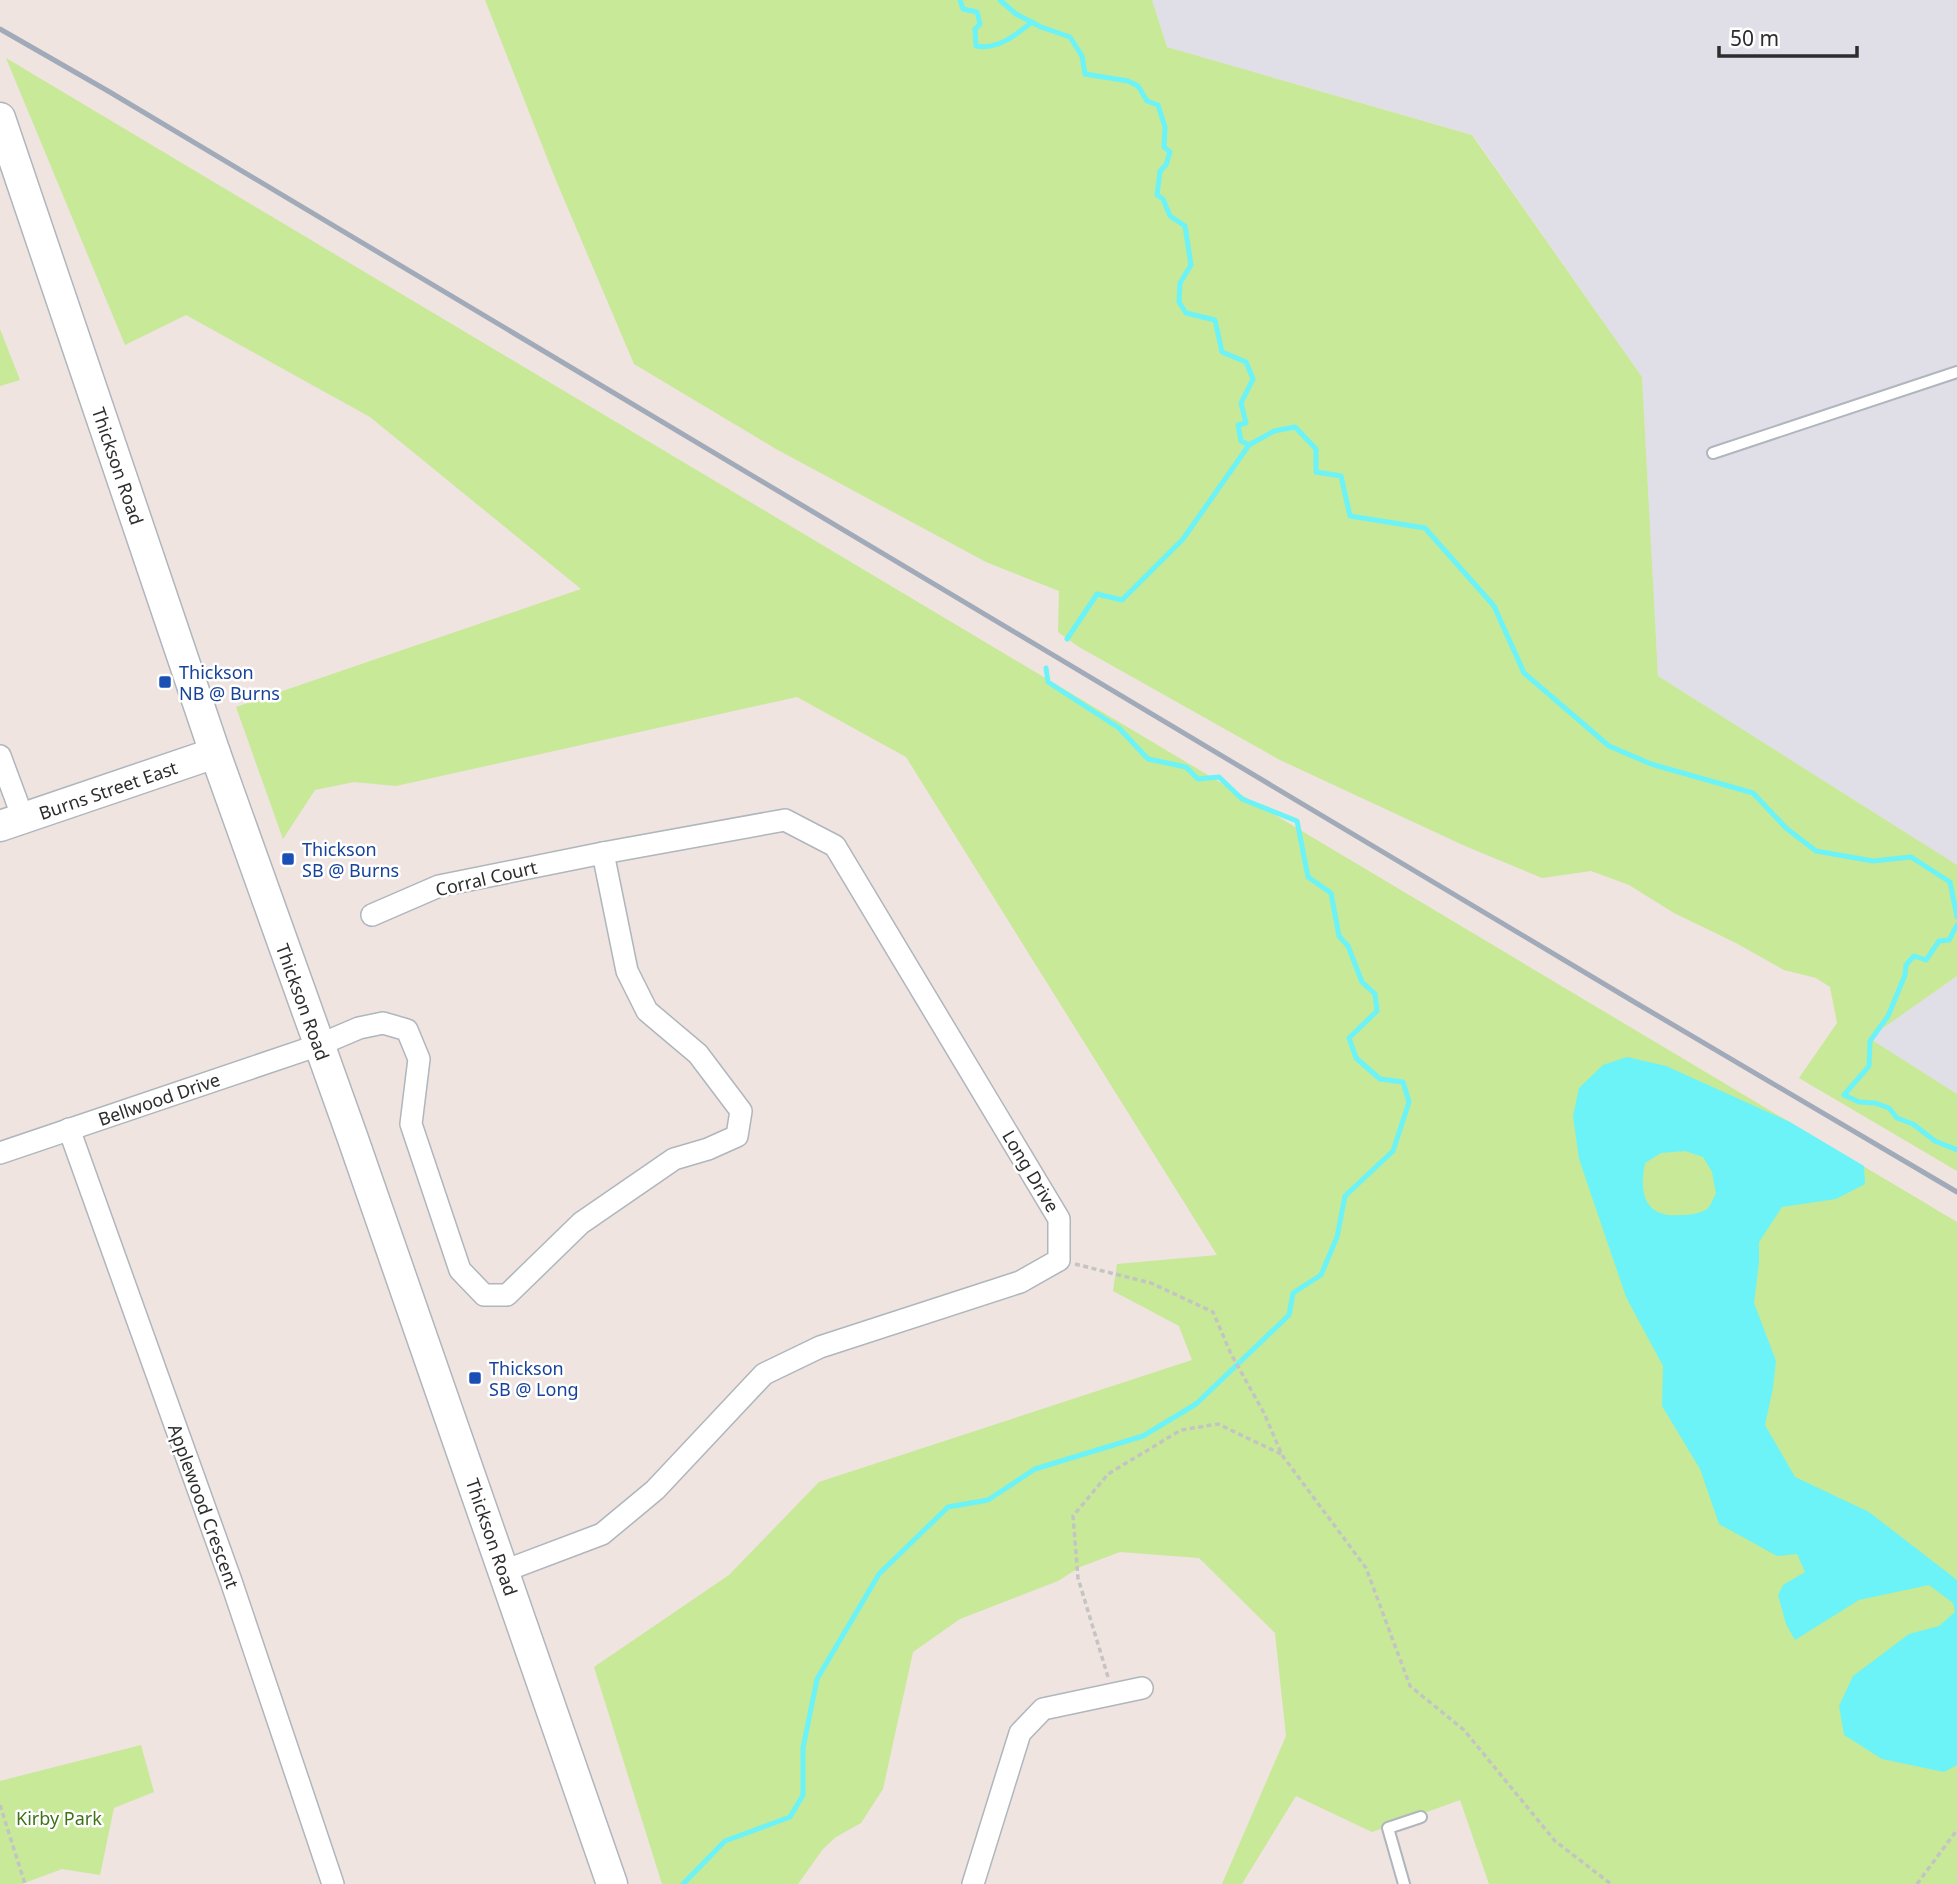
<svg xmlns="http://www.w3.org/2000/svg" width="1957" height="1884" font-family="'Noto Sans',sans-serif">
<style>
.industrial{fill:#e0dfe7}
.green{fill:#c7e998}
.water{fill:#6cf3f7;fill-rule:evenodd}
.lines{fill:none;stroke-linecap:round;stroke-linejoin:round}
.stream{stroke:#6cf3f7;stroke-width:5}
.lane-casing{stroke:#afb6bd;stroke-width:14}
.street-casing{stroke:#afb6bd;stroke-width:24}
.secondary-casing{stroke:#afb6bd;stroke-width:33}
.path{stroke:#c4c4c4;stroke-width:3.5;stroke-dasharray:5 3.5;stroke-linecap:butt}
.lane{stroke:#fff;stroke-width:10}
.street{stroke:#fff;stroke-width:21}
.secondary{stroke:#fff;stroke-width:30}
.rail{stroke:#a1aab8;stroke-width:5}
.transit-dot{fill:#1a4fb4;stroke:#fff;stroke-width:2.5}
.labels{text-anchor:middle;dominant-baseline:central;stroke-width:5;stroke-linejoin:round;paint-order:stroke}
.street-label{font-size:18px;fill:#2d2d2d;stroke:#fff}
.transit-label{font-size:18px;fill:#164399;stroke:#fff;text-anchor:start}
.park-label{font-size:18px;fill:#3f7116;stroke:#fff}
</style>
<rect width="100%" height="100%" fill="#efe4df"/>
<!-- industrial -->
<g class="industrial">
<polygon points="1152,0 1957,0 1957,865 1658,676 1642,377 1473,135 1167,47"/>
<polygon points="1957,976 1957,1094 1869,1038"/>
</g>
<!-- green -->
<g class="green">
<polygon points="485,0 1152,0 1167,47 1472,135 1642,377 1658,676 1957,865 1957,976 1869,1038 1957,1094 1957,1171 1799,1078 1837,1023 1830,987 1816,978 1784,970 1736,943 1674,913 1629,885 1591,871 1542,878 1465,846 1280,760 1079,647 1058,632 1059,591 986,562 776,449 634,364 555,178"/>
<polygon points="6,58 1957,1222 1957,1884 1489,1884 1460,1800 1372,1832 1296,1796 1242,1884 1222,1884 1286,1736 1275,1633 1199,1558 1120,1552 1080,1567 1058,1581 960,1619 913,1652 883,1789 861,1823 836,1837 823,1849 798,1884 662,1884 594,1667 729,1575 819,1482 1192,1360 1179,1326 1113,1291 1117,1264 1217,1255 906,757 797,697 396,786 354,782 315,790 283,839 236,707 581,589 370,417 186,315 125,345"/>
<polygon points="0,329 20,380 0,386"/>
<polygon points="141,1745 154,1792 114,1808 100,1875 62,1869 22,1884 0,1884 0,1781"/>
</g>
<!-- water -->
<path class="water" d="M 1627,1057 L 1666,1066 L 1790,1122 L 1864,1166 L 1865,1184 L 1836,1199 L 1782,1207 L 1759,1242 L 1759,1262 L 1754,1303 L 1776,1361 L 1773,1388 L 1765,1425 L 1795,1477 L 1869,1512 L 1957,1580 L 1957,1765 L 1944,1772 L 1882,1759 L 1844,1735 L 1839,1706 L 1853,1676 L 1909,1634 L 1939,1626 L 1955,1612 L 1953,1603 L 1929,1585 L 1859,1600 L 1795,1640 L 1786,1624 L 1778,1595 L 1783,1585 L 1805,1572 L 1797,1554 L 1777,1556 L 1719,1524 L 1700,1469 L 1662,1406 L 1663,1366 L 1626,1297 L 1579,1159 L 1573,1116 L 1579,1088 L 1603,1065 ZM 1685,1151 L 1703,1157 L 1712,1172 L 1716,1194 C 1713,1198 1711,1206 1707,1209 C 1700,1214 1688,1215 1680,1215 C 1644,1218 1639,1192 1645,1163 L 1661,1153 Z"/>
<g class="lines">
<!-- stream -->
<g class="stream">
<path d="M 960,0 L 963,9 L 977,12 L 980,24 L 975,29 L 976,46 C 998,50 1016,35 1032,22"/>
<polyline points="1000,0 1016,14 1041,27 1070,37 1082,56 1085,74 1128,81 1138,86 1147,101 1158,105 1165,127 1164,147 1170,152 1166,165 1160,171 1157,195 1163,199 1170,216 1185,226 1191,265 1180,283 1179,302 1186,313 1215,320 1222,352 1246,362 1253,379 1241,403 1246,423 1238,425 1241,441 1249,445 1274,431 1295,427 1316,449 1316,472 1341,476 1350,516 1425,528 1494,606 1524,673 1609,746 1651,764 1753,793 1786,828 1816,851 1873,861 1911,857 1950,882 1957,917"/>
<polyline points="1067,639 1097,594 1122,600 1183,539 1249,445"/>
<polyline points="1957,925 1949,940 1939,941 1926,960 1914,956 1906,965 1905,975 1888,1016 1870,1041 1869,1066 1844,1095 1859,1102 1875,1103 1889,1108 1897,1118 1913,1124 1935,1141 1957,1150"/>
<polyline points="683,1884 725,1841 790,1817 803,1795 803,1748 817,1679 879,1574 948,1507 988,1500 1035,1469 1143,1436 1196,1404 1289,1315 1293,1293 1321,1275 1337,1237 1345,1196 1393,1151 1409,1102 1403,1082 1380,1079 1356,1058 1349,1038 1377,1011 1375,994 1362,982 1348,946 1339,936 1331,893 1308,877 1297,821 1242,799 1219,777 1198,779 1186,767 1148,759 1119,728 1048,682 1046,668"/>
</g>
<defs>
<g id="lane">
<polyline points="1713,453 1957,372"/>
<polyline points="1404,1884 1388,1828 1421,1817"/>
</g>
<g id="street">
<polyline points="0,756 23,818"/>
<polyline points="372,915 439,886 603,853 785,820 835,846 1059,1219 1059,1260 1020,1282 820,1347 764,1374 655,1490 602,1534 504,1571"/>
<polyline points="69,1129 231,1581 333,1884"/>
<polyline points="0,1153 319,1045 359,1028 383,1023 407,1030 419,1059 411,1124 460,1270 484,1295 507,1295 581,1223 674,1159 708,1149 737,1136 741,1111 698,1054 647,1011 627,971 603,853"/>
<polyline points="973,1884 1020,1733 1043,1709 1142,1688"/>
</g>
<g id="secondary">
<polyline points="0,118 215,753 352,1136 612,1884"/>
<polyline points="0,826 215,753"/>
</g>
</defs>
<!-- lane casing -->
<use href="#lane" class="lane-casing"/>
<!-- street casing -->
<use href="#street" class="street-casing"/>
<!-- secondary casing -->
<use href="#secondary" class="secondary-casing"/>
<!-- path -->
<g class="path">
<polyline points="1075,1264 1151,1283 1213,1312 1231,1354 1264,1413 1282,1455 1366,1568 1410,1686 1464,1730 1555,1841 1611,1884"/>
<polyline points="1108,1677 1078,1578 1073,1516 1108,1474 1181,1430 1218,1424 1281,1454"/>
<polyline points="0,1805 25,1884"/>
<polyline points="1917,1884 1957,1830"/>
</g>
<!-- lane -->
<use href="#lane" class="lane"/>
<!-- street -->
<use href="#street" class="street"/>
<!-- secondary -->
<use href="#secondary" class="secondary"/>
<!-- rail -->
<polyline class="rail" points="0,29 108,91 1636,1003 1957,1192"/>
</g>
<!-- markers -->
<g class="transit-dot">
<rect x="158" y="675" width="14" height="14" rx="3.5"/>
<rect x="281" y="852" width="14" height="14" rx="3.5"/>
<rect x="468" y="1371" width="14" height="14" rx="3.5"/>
</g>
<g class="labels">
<!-- street labels -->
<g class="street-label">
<text transform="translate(118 466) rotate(71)">Thickson Road</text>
<text transform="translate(108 790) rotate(-19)">Burns Street East</text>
<text transform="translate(486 878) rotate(-13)">Corral Court</text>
<text transform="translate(303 1002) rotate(70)">Thickson Road</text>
<text transform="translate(159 1099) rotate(-19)">Bellwood Drive</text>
<text transform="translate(1031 1171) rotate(59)">Long Drive</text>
<text transform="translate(204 1506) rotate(70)">Applewood Crescent</text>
<text transform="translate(492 1537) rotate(71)">Thickson Road</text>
</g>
<!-- transit labels -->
<g class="transit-label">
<text x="179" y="672">Thickson<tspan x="179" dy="21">NB @ Burns</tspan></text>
<text x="302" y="849">Thickson<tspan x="302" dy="21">SB @ Burns</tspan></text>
<text x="489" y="1368">Thickson<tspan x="489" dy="21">SB @ Long</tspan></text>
</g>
<!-- park labels -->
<g class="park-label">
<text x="59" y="1818">Kirby Park</text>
</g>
</g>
<!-- scale -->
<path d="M1719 46v10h138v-10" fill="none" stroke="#2d2d2d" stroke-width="3.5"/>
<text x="1730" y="46" font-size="21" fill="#2d2d2d" stroke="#ffffff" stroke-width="5" paint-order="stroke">50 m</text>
</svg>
